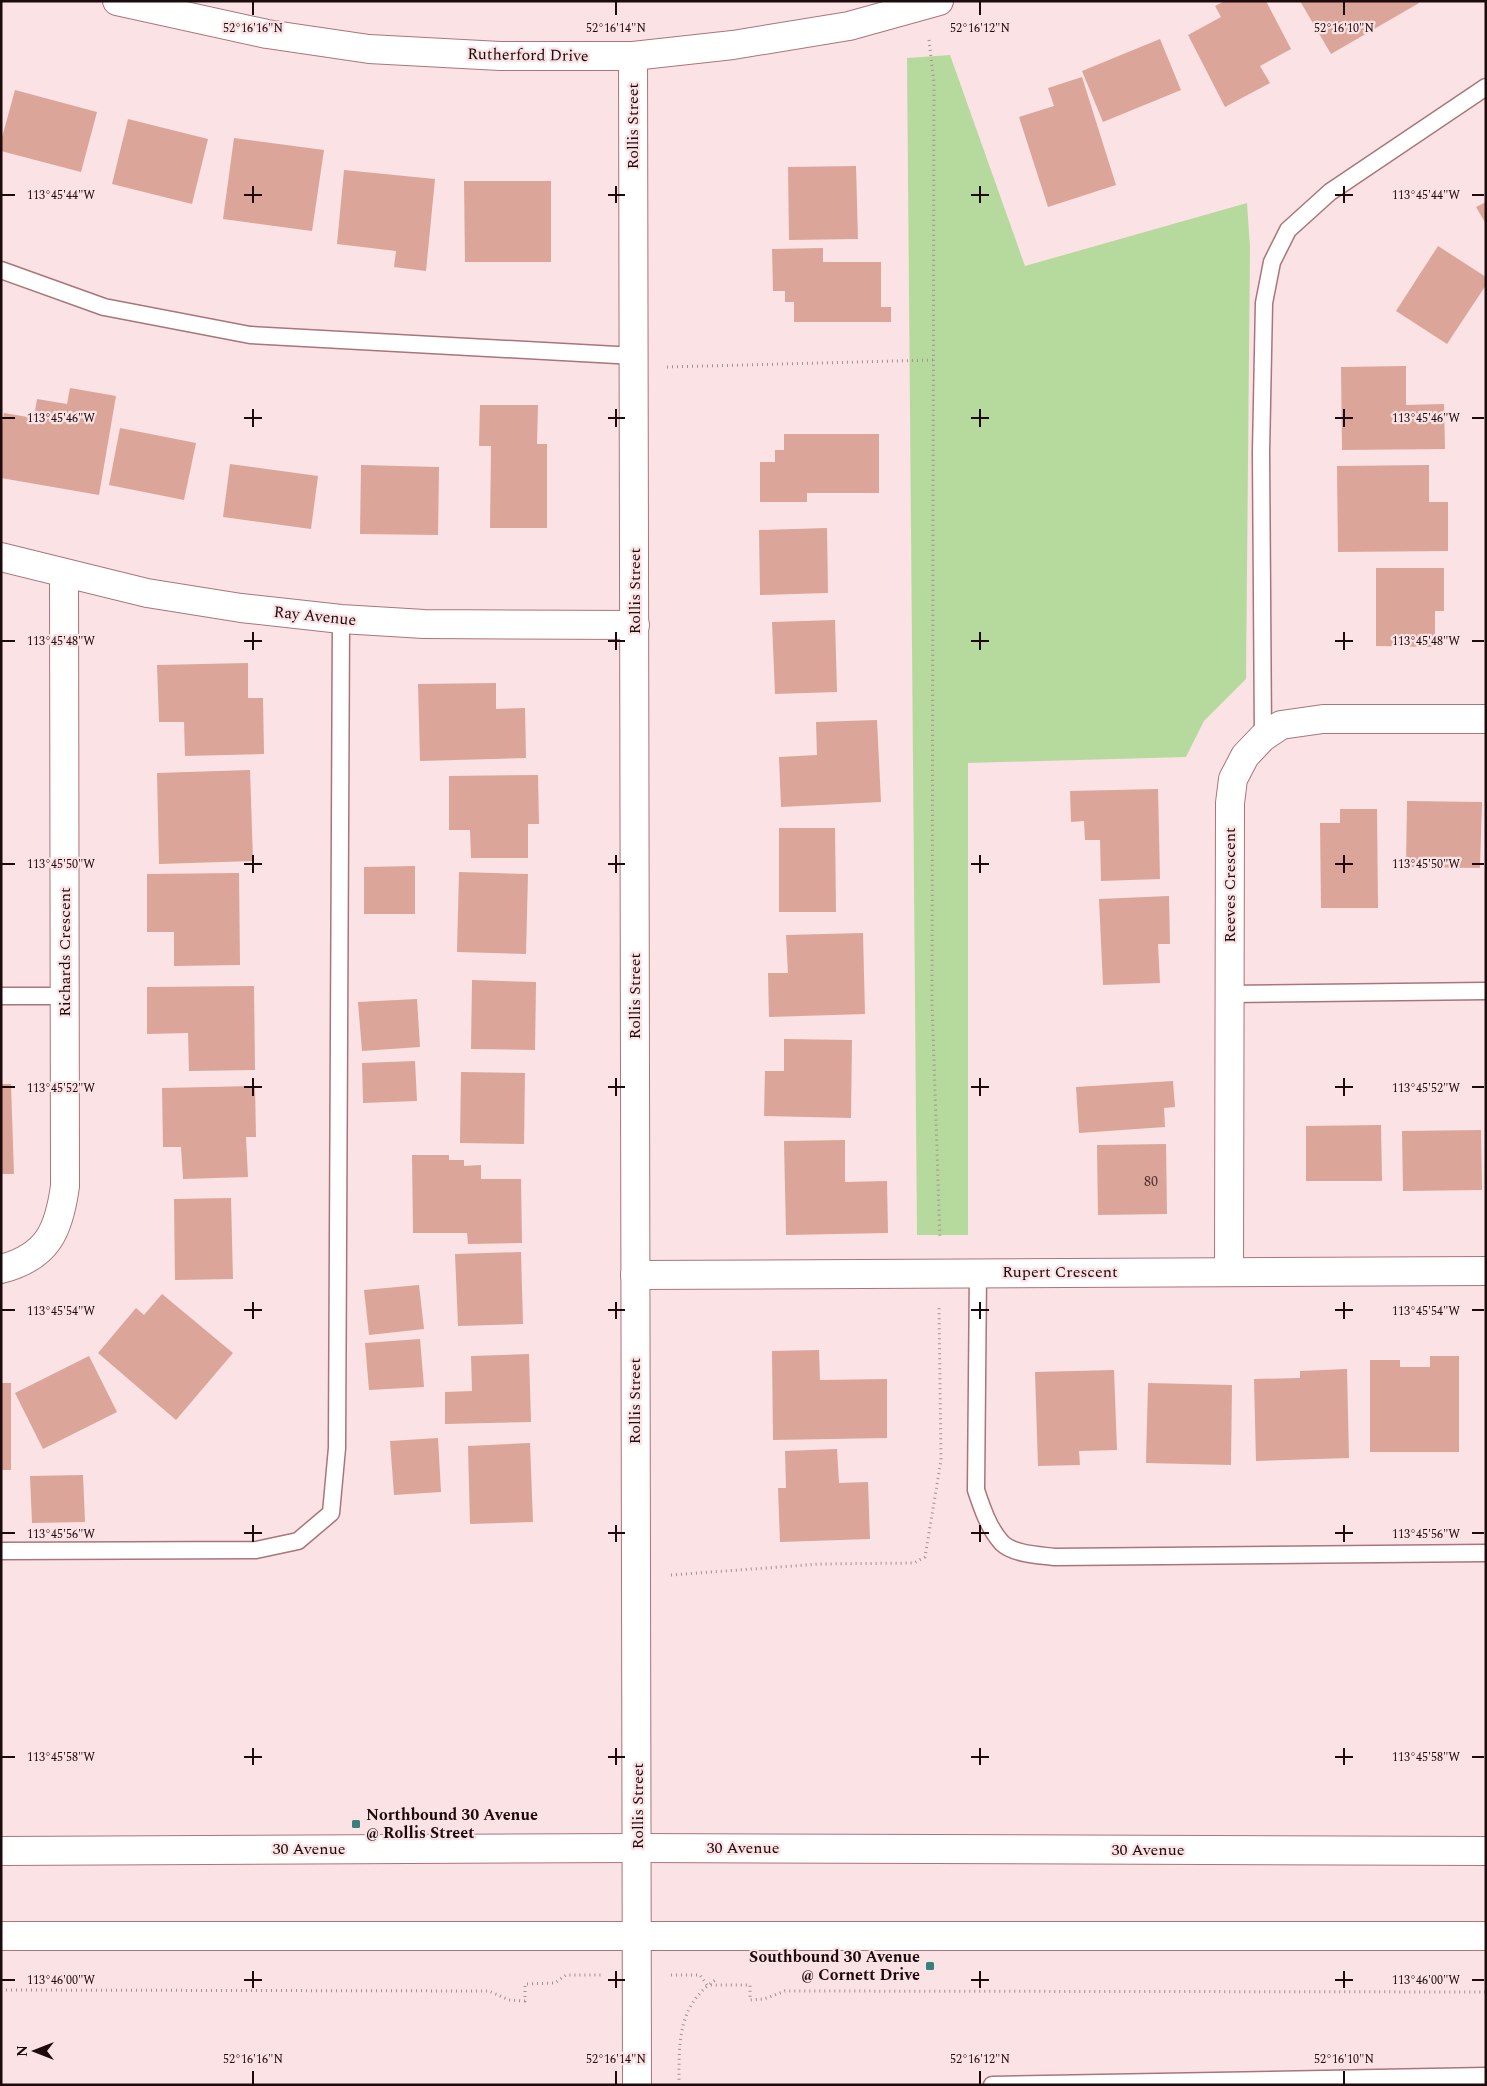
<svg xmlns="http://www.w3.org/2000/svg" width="1487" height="2086" font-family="Spectral,serif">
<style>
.green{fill:#b6da9e}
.building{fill:#dca599}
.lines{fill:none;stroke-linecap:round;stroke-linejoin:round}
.lane-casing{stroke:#a9757a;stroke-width:19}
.street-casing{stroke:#a9757a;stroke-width:30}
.secondary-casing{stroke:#a9757a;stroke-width:30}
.path{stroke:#a58f91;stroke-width:3;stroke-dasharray:1 4;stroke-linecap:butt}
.lane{stroke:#fff;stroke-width:16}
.street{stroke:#fff;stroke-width:28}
.secondary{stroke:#fff;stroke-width:28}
.ticks{fill:none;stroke:#1d0a0d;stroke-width:2}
.poi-dot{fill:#37807e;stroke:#fbe2e4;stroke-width:2}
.labels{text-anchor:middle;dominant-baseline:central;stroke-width:4.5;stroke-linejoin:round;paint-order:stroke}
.number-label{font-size:14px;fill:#4d3130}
.street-label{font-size:16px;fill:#1d0a0d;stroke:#fbe2e4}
.poi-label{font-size:16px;font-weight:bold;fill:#1d0a0d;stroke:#fbe2e4;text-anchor:start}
.ticks-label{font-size:12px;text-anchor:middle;fill:#1d0a0d;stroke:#fbe2e4;stroke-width:4.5;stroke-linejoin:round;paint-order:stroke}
</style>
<rect width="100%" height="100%" fill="#fbe2e4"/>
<!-- green -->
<polygon class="green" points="950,55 1025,266 1247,203 1250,248 1246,679 1204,721 1186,757 968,763 968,1235 917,1235 907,58"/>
<!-- building -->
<g class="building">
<polygon points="1225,1 1266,1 1291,49 1260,66 1270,83 1225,107 1188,35 1221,17 1215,6"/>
<polygon points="1300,1 1418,1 1419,3 1331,54"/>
<polygon points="1160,39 1181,90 1103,122 1082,71"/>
<polygon points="1082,77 1116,185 1048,207 1019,117 1054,106 1048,88"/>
<polygon points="15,90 97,112 81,172 1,151 1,141"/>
<polygon points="128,119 208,139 192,204 112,184"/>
<polygon points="234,138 324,150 312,231 223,219"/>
<polygon points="856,166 858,239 789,240 788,167"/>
<polygon points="344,170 435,179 426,271 394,267 396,251 337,244"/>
<polygon points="464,181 551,181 551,262 465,262"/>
<polygon points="1486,202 1486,224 1476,207"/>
<polygon points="1438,246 1486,277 1486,285 1447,344 1396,311"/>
<polygon points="823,248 823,262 881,262 881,307 891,307 891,322 794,322 794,302 785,302 785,291 773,291 772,249"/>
<polygon points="1406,366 1406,405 1444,404 1445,449 1342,450 1341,367"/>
<polygon points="70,388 116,396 99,495 1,478 1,429 4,413 34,418 37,399 67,404"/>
<polygon points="480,405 538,405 537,444 547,444 547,528 490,528 491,446 479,446"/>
<polygon points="120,428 196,443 184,500 109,485"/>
<polygon points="784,434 879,434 879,493 807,493 807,502 760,502 760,462 775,462 775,450 784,450"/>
<polygon points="230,464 318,476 311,529 223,517"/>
<polygon points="361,465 439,467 438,535 360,534"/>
<polygon points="1429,465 1429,502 1448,502 1448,551 1338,552 1337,466"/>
<polygon points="827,528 828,593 760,595 759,530"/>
<polygon points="1376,568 1444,568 1444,611 1435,611 1435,647 1376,646"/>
<polygon points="835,620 837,692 775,694 772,622"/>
<polygon points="248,663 248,698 263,698 264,754 185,756 184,722 159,722 157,665"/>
<polygon points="496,683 496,709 525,708 526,758 420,761 418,684"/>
<polygon points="877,720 881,802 781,807 779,757 817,755 816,722"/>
<polygon points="250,770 253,861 159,864 157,773"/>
<polygon points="538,775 539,824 528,824 528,858 471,858 470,830 449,830 449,776"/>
<polygon points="1158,789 1160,879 1101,881 1100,840 1085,840 1084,821 1071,822 1070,791"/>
<polygon points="1407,801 1482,802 1480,868 1406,867"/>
<polygon points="1340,809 1377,809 1378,908 1321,908 1320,823 1340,823"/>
<polygon points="779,828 835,828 836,912 779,912"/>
<polygon points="415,866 415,914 364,914 364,867"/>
<polygon points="459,872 528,874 526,954 457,952"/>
<polygon points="239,873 240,965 174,966 174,932 147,932 147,874"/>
<polygon points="1169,896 1170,944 1158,944 1160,983 1103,985 1099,899"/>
<polygon points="863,933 865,1014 769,1017 768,973 788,973 786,935"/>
<polygon points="472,980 536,982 535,1050 471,1049"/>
<polygon points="254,986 255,1070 189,1071 188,1033 147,1034 147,987"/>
<polygon points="417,999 420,1047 362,1051 358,1002"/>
<polygon points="784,1039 852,1040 851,1118 764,1116 765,1071 784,1071"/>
<polygon points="415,1061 417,1101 363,1103 362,1063"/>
<polygon points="461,1072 525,1073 524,1144 460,1143"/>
<polygon points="1173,1081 1175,1107 1164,1108 1165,1127 1079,1133 1076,1087"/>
<polygon points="1,1084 11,1084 14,1174 1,1174"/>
<polygon points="255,1086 256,1137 246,1137 248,1177 183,1179 181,1147 163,1147 162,1088"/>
<polygon points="1381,1125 1382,1181 1306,1181 1306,1126"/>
<polygon points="1481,1130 1482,1190 1403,1191 1402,1131"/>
<polygon points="845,1140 845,1182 887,1181 888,1233 786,1235 784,1141"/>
<polygon points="1166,1144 1167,1214 1098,1215 1097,1145"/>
<polygon points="412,1155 449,1155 449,1160 464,1160 464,1166 481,1165 481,1179 521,1179 522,1243 468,1244 467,1233 413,1233"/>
<polygon points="231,1198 233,1279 175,1280 174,1199"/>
<polygon points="521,1252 523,1324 458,1326 455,1254"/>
<polygon points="419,1285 424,1329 369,1335 364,1290"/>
<polygon points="162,1294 233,1353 176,1420 98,1353 136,1308 144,1315"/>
<polygon points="420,1339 424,1387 369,1390 365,1343"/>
<polygon points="819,1350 820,1380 887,1379 887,1438 773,1440 772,1351"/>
<polygon points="529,1354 531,1422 445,1424 445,1392 472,1391 471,1356"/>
<polygon points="89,1356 117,1412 43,1449 15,1393"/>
<polygon points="1430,1356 1459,1356 1459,1452 1370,1452 1370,1360 1400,1360 1400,1367 1430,1367"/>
<polygon points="1347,1369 1349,1458 1256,1461 1254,1379 1300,1378 1300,1371"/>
<polygon points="1114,1370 1117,1450 1079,1451 1080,1465 1038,1466 1035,1372"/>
<rect x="1" y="1383" width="10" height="87"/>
<polygon points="1148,1383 1232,1385 1231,1465 1146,1463"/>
<polygon points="438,1438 441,1492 394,1495 390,1441"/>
<polygon points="530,1443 533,1522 470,1524 468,1446"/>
<polygon points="837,1449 839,1483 868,1482 870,1539 780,1542 778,1488 786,1488 785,1451"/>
<polygon points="83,1475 85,1522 32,1523 30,1476"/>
</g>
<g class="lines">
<defs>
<g id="lane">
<polyline points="1,270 104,307 250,335 635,356"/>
<polyline points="1263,737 1261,452 1264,303 1272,262 1288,230 1330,192 1486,87"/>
<polyline points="1230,994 1486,991"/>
<polyline points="1,996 65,996"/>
<path d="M 978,1272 L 976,1490 C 982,1508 989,1529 1002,1543 C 1013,1554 1039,1555 1054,1557 L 1486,1553"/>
<polyline points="1,1551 256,1550 298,1541 331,1513 337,1448 341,619"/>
<polyline points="992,2085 1486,2076"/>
</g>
<g id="street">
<polyline points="1,557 147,593 241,608 341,619 424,624 635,625"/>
<path d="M 1,1269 C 48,1257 59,1230 65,1186 L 64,574"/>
<polyline points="1229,1271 1230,803 1233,779 1245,756 1263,737 1281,725 1323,719 1486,719"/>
<polyline points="635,1275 1486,1271"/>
</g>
<g id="secondary">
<polyline points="117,1 267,34 369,49 500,56 633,56 733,45 849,26 939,1"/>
<polyline points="633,56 637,2085"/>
<polyline points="1,1851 638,1848 1486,1851"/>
<polyline points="1,1936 1486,1936"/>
</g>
</defs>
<!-- lane casing -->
<use href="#lane" class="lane-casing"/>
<!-- street casing -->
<use href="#street" class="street-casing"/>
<!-- secondary casing -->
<use href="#secondary" class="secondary-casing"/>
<!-- path -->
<g class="path">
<polyline points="929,40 934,83 932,1002 940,1239"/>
<polyline points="667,367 934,360"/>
<polyline points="671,1575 820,1564 914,1563 925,1557 941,1460 939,1307"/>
<polyline points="671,1975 700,1975 707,1985 750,1985 750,2000 764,1999 785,1991 1486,1992"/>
<polyline points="1,1990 489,1991 509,2000 525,2001 525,1984 555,1983 566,1975 603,1975"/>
<path d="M 679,2085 C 679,2042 677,2005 717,1979"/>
</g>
<!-- lane -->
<use href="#lane" class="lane"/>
<!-- street -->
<use href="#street" class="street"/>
<!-- secondary -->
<use href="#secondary" class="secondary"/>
</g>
<!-- ticks -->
<path class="ticks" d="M 253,2 L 253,15M 616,2 L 616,15M 980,2 L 980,15M 1344,2 L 1344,15M 253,186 L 253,203M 616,186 L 616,203M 980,186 L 980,203M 1344,186 L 1344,203M 2,195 L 15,195M 244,195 L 262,195M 608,195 L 625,195M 971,195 L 989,195M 1335,195 L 1353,195M 1472,195 L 1484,195M 253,409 L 253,427M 616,409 L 616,427M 980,409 L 980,427M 1344,409 L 1344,427M 2,418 L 15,418M 244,418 L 262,418M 608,418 L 625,418M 971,418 L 989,418M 1335,418 L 1353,418M 1472,418 L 1484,418M 253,632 L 253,650M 616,632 L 616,650M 980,632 L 980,650M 1344,632 L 1344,650M 2,641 L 15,641M 244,641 L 262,641M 608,641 L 625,641M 971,641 L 989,641M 1335,641 L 1353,641M 1472,641 L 1484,641M 253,855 L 253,873M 616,855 L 616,873M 980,855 L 980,873M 1344,855 L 1344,873M 2,864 L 15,864M 244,864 L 262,864M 608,864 L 625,864M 971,864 L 989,864M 1335,864 L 1353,864M 1472,864 L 1484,864M 253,1078 L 253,1096M 616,1078 L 616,1096M 980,1078 L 980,1096M 1344,1078 L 1344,1096M 2,1087 L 15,1087M 244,1087 L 262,1087M 608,1087 L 625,1087M 971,1087 L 989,1087M 1335,1087 L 1353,1087M 1472,1087 L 1484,1087M 253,1302 L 253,1319M 616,1302 L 616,1319M 980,1302 L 980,1319M 1344,1302 L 1344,1319M 2,1310 L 15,1310M 244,1310 L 262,1310M 608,1310 L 625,1310M 971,1310 L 989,1310M 1335,1310 L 1353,1310M 1472,1310 L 1484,1310M 253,1525 L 253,1542M 616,1525 L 616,1542M 980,1525 L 980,1542M 1344,1525 L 1344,1542M 2,1533 L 15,1533M 244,1533 L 262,1533M 608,1533 L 625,1533M 971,1533 L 989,1533M 1335,1533 L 1353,1533M 1472,1533 L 1484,1533M 253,1748 L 253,1765M 616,1748 L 616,1765M 980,1748 L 980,1765M 1344,1748 L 1344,1765M 2,1757 L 15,1757M 244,1757 L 262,1757M 608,1757 L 625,1757M 971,1757 L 989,1757M 1335,1757 L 1353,1757M 1472,1757 L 1484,1757M 253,1971 L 253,1988M 616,1971 L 616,1988M 980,1971 L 980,1988M 1344,1971 L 1344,1988M 2,1980 L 15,1980M 244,1980 L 262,1980M 608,1980 L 625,1980M 971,1980 L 989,1980M 1335,1980 L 1353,1980M 1472,1980 L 1484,1980M 253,2071 L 253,2084M 616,2071 L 616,2084M 980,2071 L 980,2084M 1344,2071 L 1344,2084"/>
<!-- markers -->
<g class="poi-dot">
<rect x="351" y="1819" width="10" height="10" rx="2.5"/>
<rect x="925" y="1961" width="10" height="10" rx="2.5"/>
</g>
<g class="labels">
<!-- number labels -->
<g class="number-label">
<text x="1151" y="1181">80</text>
</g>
<!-- street labels -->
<g class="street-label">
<text transform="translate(528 55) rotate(1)">Rutherford Drive</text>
<text transform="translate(633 126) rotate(-90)">Rollis Street</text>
<text transform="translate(635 591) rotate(-90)">Rollis Street</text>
<text transform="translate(315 616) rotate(6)">Ray Avenue</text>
<text transform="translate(1230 885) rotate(-90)">Reeves Crescent</text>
<text transform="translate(65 952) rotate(-90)">Richards Crescent</text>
<text transform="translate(635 996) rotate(-90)">Rollis Street</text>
<text x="1060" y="1272">Rupert Crescent</text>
<text transform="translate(635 1401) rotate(-90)">Rollis Street</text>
<text transform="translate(638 1806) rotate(-90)">Rollis Street</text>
<text x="743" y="1848">30 Avenue</text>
<text x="309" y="1849">30 Avenue</text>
<text x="1148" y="1850">30 Avenue</text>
</g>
<!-- poi labels -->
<g class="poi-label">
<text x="366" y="1815">Northbound 30 Avenue<tspan x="366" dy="18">@ Rollis Street</tspan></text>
<text x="920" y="1957" text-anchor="end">Southbound 30 Avenue<tspan x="920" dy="18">@ Cornett Drive</tspan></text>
</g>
</g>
<g class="ticks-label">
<text x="253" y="32">52°16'16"N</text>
<text x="616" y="32">52°16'14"N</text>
<text x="980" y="32">52°16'12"N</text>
<text x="1344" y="32">52°16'10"N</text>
<text x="1426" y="199">113°45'44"W</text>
<text x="61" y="199">113°45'44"W</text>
<text x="1426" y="422">113°45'46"W</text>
<text x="61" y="422">113°45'46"W</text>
<text x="1426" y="645">113°45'48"W</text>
<text x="61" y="645">113°45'48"W</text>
<text x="1426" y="868">113°45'50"W</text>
<text x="61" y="868">113°45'50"W</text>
<text x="1426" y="1092">113°45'52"W</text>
<text x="61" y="1092">113°45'52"W</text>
<text x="1426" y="1315">113°45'54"W</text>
<text x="61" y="1315">113°45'54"W</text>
<text x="1426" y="1538">113°45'56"W</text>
<text x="61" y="1538">113°45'56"W</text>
<text x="1426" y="1761">113°45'58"W</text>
<text x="61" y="1761">113°45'58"W</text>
<text x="1426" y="1984">113°46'00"W</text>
<text x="61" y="1984">113°46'00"W</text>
<text x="253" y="2063">52°16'16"N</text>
<text x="616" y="2063">52°16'14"N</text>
<text x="980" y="2063">52°16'12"N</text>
<text x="1344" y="2063">52°16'10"N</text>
</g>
<!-- border -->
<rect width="1487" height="2086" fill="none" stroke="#1d0a0d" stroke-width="5"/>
<!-- north arrow -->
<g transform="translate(35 2051) rotate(270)" stroke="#fbe2e4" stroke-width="4" paint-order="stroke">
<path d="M0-4L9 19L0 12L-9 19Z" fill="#1d0a0d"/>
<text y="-8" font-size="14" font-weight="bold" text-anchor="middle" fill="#1d0a0d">N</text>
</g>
</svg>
